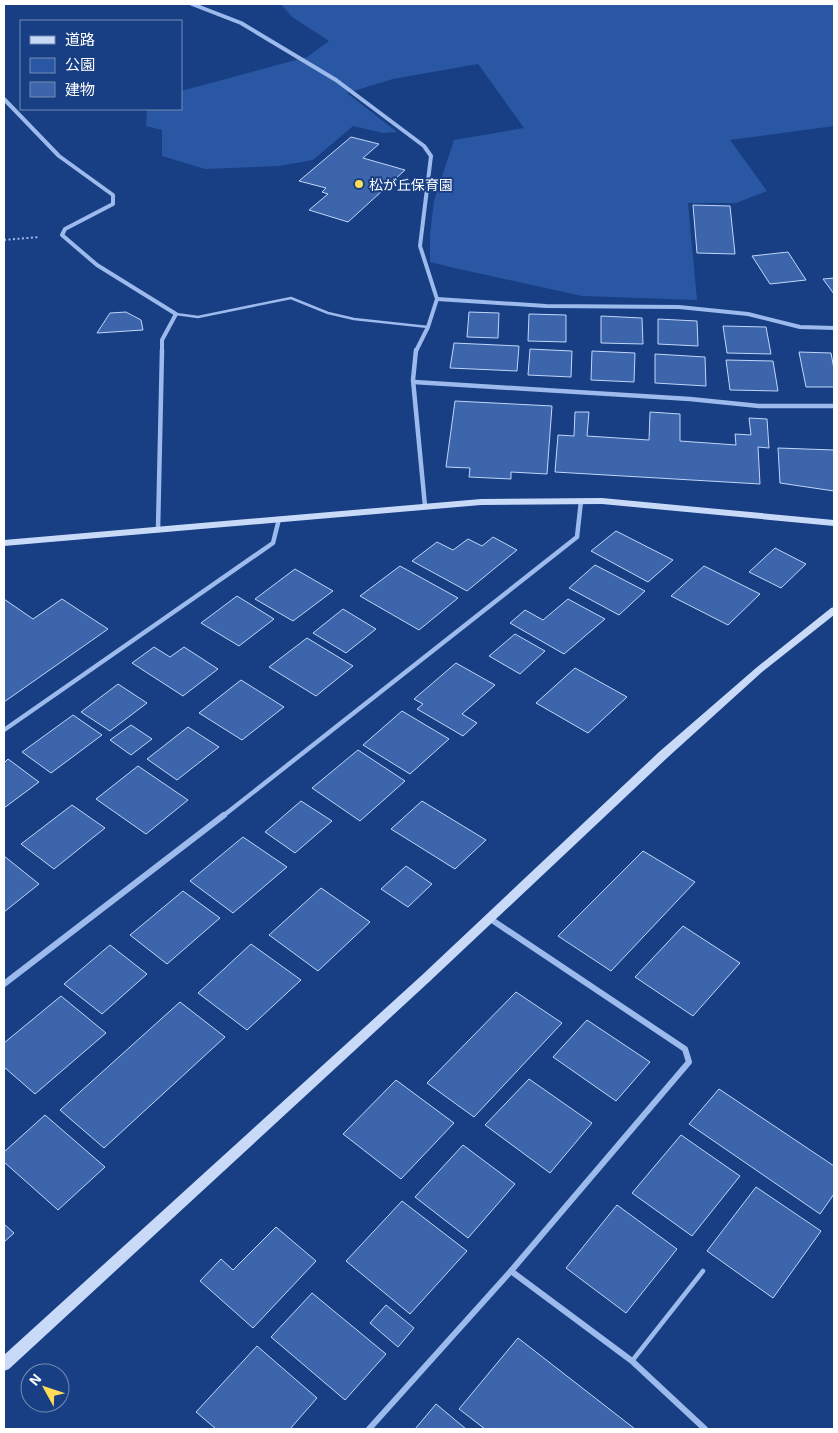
<svg xmlns="http://www.w3.org/2000/svg" width="838" height="1433" font-family="'Exo 2','Noto Sans JP',sans-serif">
<style>
.green{fill:#2a57a3}
.building{fill:#3c65ab;stroke:#c1d6f9}
.lines{fill:none;stroke-linecap:round;stroke-linejoin:round}
.path{stroke:#9cbaec;stroke-width:2;stroke-dasharray:2 2.5;stroke-linecap:butt}
.lane-far1{stroke:#9cbaec;stroke-width:2.5}
.lane{stroke:#9cbaec;stroke-width:4.5}
.street-far2{stroke:#9cbaec;stroke-width:4}
.street-far1{stroke:#9cbaec;stroke-width:4.5}
.street{stroke:#9cbaec;stroke-width:6}
.secondary{fill:#c9daf9;fill-rule:evenodd}
.poi-dot{fill:#ffdc57;stroke:#183e84;stroke-width:2}
.labels{text-anchor:middle;dominant-baseline:central;stroke-width:4;stroke-linejoin:round;paint-order:stroke}
.far-poi-label{font-size:14px;fill:#fff;stroke:#183e84;text-anchor:start}
</style>
<rect width="100%" height="100%" fill="#183e84"/>
<!-- green -->
<polygon class="green" points="281,4 834,4 834,126 730,140 767,191 736,203 688,203 697,300 582,296 450,267 430,262 430,234 434,201 454,140 524,128 478,64 393,79 347,93 397,132 383,133 353,126 313,160 279,166 205,169 162,156 162,130 146,126 147,109 181,109 181,91 307,57 329,41 292,17"/>
<!-- building -->
<g class="building">
<polygon points="351,137 379,144 363,158 405,170 348,222 309,210 328,194 322,192 326,188 299,181"/>
<polygon points="693,205 730,206 735,254 697,253"/>
<polygon points="788,252 806,280 770,284 752,256"/>
<polygon points="834,278 834,294 823,279"/>
<polygon points="126,312 141,320 143,330 97,333 110,313"/>
<polygon points="469,312 499,313 498,338 467,337"/>
<polygon points="529,314 566,315 566,342 528,341"/>
<polygon points="601,316 642,318 643,344 601,343"/>
<polygon points="658,319 697,321 698,346 658,344"/>
<polygon points="723,326 766,327 771,354 727,353"/>
<polygon points="454,343 519,346 517,371 450,368"/>
<polygon points="530,349 572,351 571,377 528,375"/>
<polygon points="592,351 635,353 634,382 591,380"/>
<polygon points="799,352 831,353 834,369 834,387 806,387"/>
<polygon points="655,354 705,357 706,386 655,383"/>
<polygon points="726,360 773,361 778,391 730,390"/>
<polygon points="455,401 552,406 547,474 511,472 511,479 469,477 470,468 446,467"/>
<polygon points="575,412 589,412 587,436 649,440 650,412 680,414 680,441 736,445 735,434 751,435 749,418 767,419 769,448 758,447 760,484 555,472 558,435 574,436"/>
<polygon points="778,448 834,450 834,491 780,483"/>
<polygon points="616,531 673,560 648,582 591,551"/>
<polygon points="493,537 517,550 467,591 412,561 437,542 453,550 468,539 482,546"/>
<polygon points="775,548 806,564 781,588 749,572"/>
<polygon points="595,565 645,591 619,615 569,588"/>
<polygon points="400,566 458,598 419,630 360,596"/>
<polygon points="704,566 760,594 728,625 671,596"/>
<polygon points="295,569 333,591 293,621 255,599"/>
<polygon points="237,596 274,619 239,646 201,623"/>
<polygon points="4,599 33,619 62,599 108,629 4,702"/>
<polygon points="568,599 605,619 564,654 510,623 525,610 543,620"/>
<polygon points="343,609 376,629 346,653 313,633"/>
<polygon points="515,634 545,651 520,674 489,656"/>
<polygon points="307,638 353,666 316,696 269,667"/>
<polygon points="154,647 170,657 184,647 218,669 183,696 132,663"/>
<polygon points="456,663 495,685 462,714 477,723 463,736 417,709 423,704 414,699"/>
<polygon points="575,668 627,697 588,733 536,703"/>
<polygon points="241,680 284,707 242,740 199,713"/>
<polygon points="118,684 147,703 110,731 81,712"/>
<polygon points="402,711 449,739 410,774 363,745"/>
<polygon points="73,715 102,735 51,773 22,752"/>
<polygon points="131,725 152,739 131,755 110,740"/>
<polygon points="188,727 219,747 177,780 147,759"/>
<polygon points="358,750 405,781 360,821 312,788"/>
<polygon points="8,759 39,782 4,808 4,763"/>
<polygon points="138,766 188,800 146,834 96,799"/>
<polygon points="301,801 332,821 295,853 265,832"/>
<polygon points="422,801 486,840 455,869 391,829"/>
<polygon points="72,805 105,828 54,869 21,844"/>
<polygon points="243,837 287,867 233,913 190,881"/>
<polygon points="643,851 695,882 611,971 558,936"/>
<polygon points="4,856 39,884 4,912"/>
<polygon points="406,866 432,884 408,907 381,889"/>
<polygon points="321,888 370,922 318,971 269,935"/>
<polygon points="183,891 220,918 167,964 130,935"/>
<polygon points="683,926 740,963 693,1016 635,977"/>
<polygon points="251,944 301,980 247,1030 198,993"/>
<polygon points="110,945 147,974 102,1014 64,984"/>
<polygon points="516,992 562,1023 474,1117 427,1083"/>
<polygon points="61,996 106,1033 35,1094 4,1067 4,1043"/>
<polygon points="180,1002 225,1037 104,1148 60,1110"/>
<polygon points="587,1020 650,1062 616,1101 553,1057"/>
<polygon points="529,1079 592,1123 550,1173 485,1125"/>
<polygon points="396,1080 454,1123 401,1179 343,1134"/>
<polygon points="719,1089 834,1166 834,1194 820,1214 689,1124"/>
<polygon points="45,1115 105,1167 58,1210 4,1162 4,1152"/>
<polygon points="681,1135 740,1176 692,1236 632,1193"/>
<polygon points="463,1145 515,1184 468,1238 415,1197"/>
<polygon points="756,1187 821,1231 773,1298 707,1251"/>
<polygon points="402,1201 467,1251 410,1314 346,1261"/>
<polygon points="617,1205 677,1249 626,1313 566,1268"/>
<polygon points="4,1224 14,1233 4,1242"/>
<polygon points="276,1227 316,1261 253,1328 200,1281 221,1259 233,1270"/>
<polygon points="312,1293 386,1354 345,1400 271,1337"/>
<polygon points="386,1305 414,1328 398,1347 370,1323"/>
<polygon points="518,1338 635,1429 485,1429 459,1409"/>
<polygon points="257,1346 317,1398 290,1429 216,1429 196,1412"/>
<polygon points="436,1404 466,1429 415,1429"/>
</g>
<g class="lines">
<!-- path -->
<polyline class="path" points="4,240 39,237"/>
<!-- lane-far1 -->
<polyline class="lane-far1" points="176,314 198,317 291,298 328,313 354,319 428,327"/>
<!-- lane -->
<polyline class="lane" points="632,1361 703,1271"/>
<!-- street-far2 -->
<g class="street-far2">
<polyline points="192,4 241,23 336,80 424,146 431,156 420,246 437,299 428,327 416,351"/>
<polyline points="4,99 59,156 113,195 113,204 65,229 62,235 97,265 176,314 162,340 162,351"/>
<polyline points="437,299 546,306 679,307 748,314 800,327 834,328"/>
</g>
<!-- street-far1 -->
<g class="street-far1">
<polyline points="416,350 413,380 425,506"/>
<polyline points="414,382 690,399 759,406 834,406"/>
<polyline points="158,530 162,350"/>
<polyline points="4,730 273,543 279,519"/>
<polyline points="223,816 577,537 581,501"/>
</g>
<!-- street -->
<g class="street">
<polyline points="4,984 224,815"/>
<polyline points="511,1271 632,1361 705,1429"/>
<polyline points="369,1429 511,1271 689,1062 685,1049 489,918"/>
</g>
<!-- secondary -->
<g class="secondary">
<polygon points="602,498 834,520 834,526 602,504 481,505 4,546 4,540 481,499"/>
<polygon points="834,607 834,615 762,672 667,758 429,982 9,1369 4,1371 4,1355 421,976 659,752 756,668 831,608"/>
</g>
</g>
<!-- markers -->
<circle class="poi-dot" cx="359" cy="184" r="5"/>
<g class="labels">
<!-- far-poi labels -->
<g class="far-poi-label">
<text x="369" y="184">松が丘保育園</text>
</g>
</g>
<!-- border -->
<rect width="838" height="1433" fill="none" stroke="#ffffff" stroke-width="10"/>
<!-- legend -->
<rect x="20" y="20" width="162" height="90" fill="#183e84" stroke="#748bb5"/>
<rect x="30" y="36" width="25" height="8" fill="#c9daf9" stroke="#748bb5"/>
<text x="65" y="45" font-size="15" fill="#ffffff">道路</text>
<rect x="30" y="58" width="25" height="15" fill="#2a57a3" stroke="#748bb5"/>
<text x="65" y="70" font-size="15" fill="#ffffff">公園</text>
<rect x="30" y="82" width="25" height="15" fill="#3c65ab" stroke="#748bb5"/>
<text x="65" y="95" font-size="15" fill="#ffffff">建物</text>
<!-- north arrow -->
<g transform="translate(45 1388) rotate(310)"><circle r="24" fill="#183e84" stroke="#748bb5"/>
<path d="M0-4L9 19L0 12L-9 19Z" fill="#ffdc57"/>
<text y="-8" font-size="14" font-weight="bold" text-anchor="middle" fill="#ffffff">N</text>
</g>
</svg>
